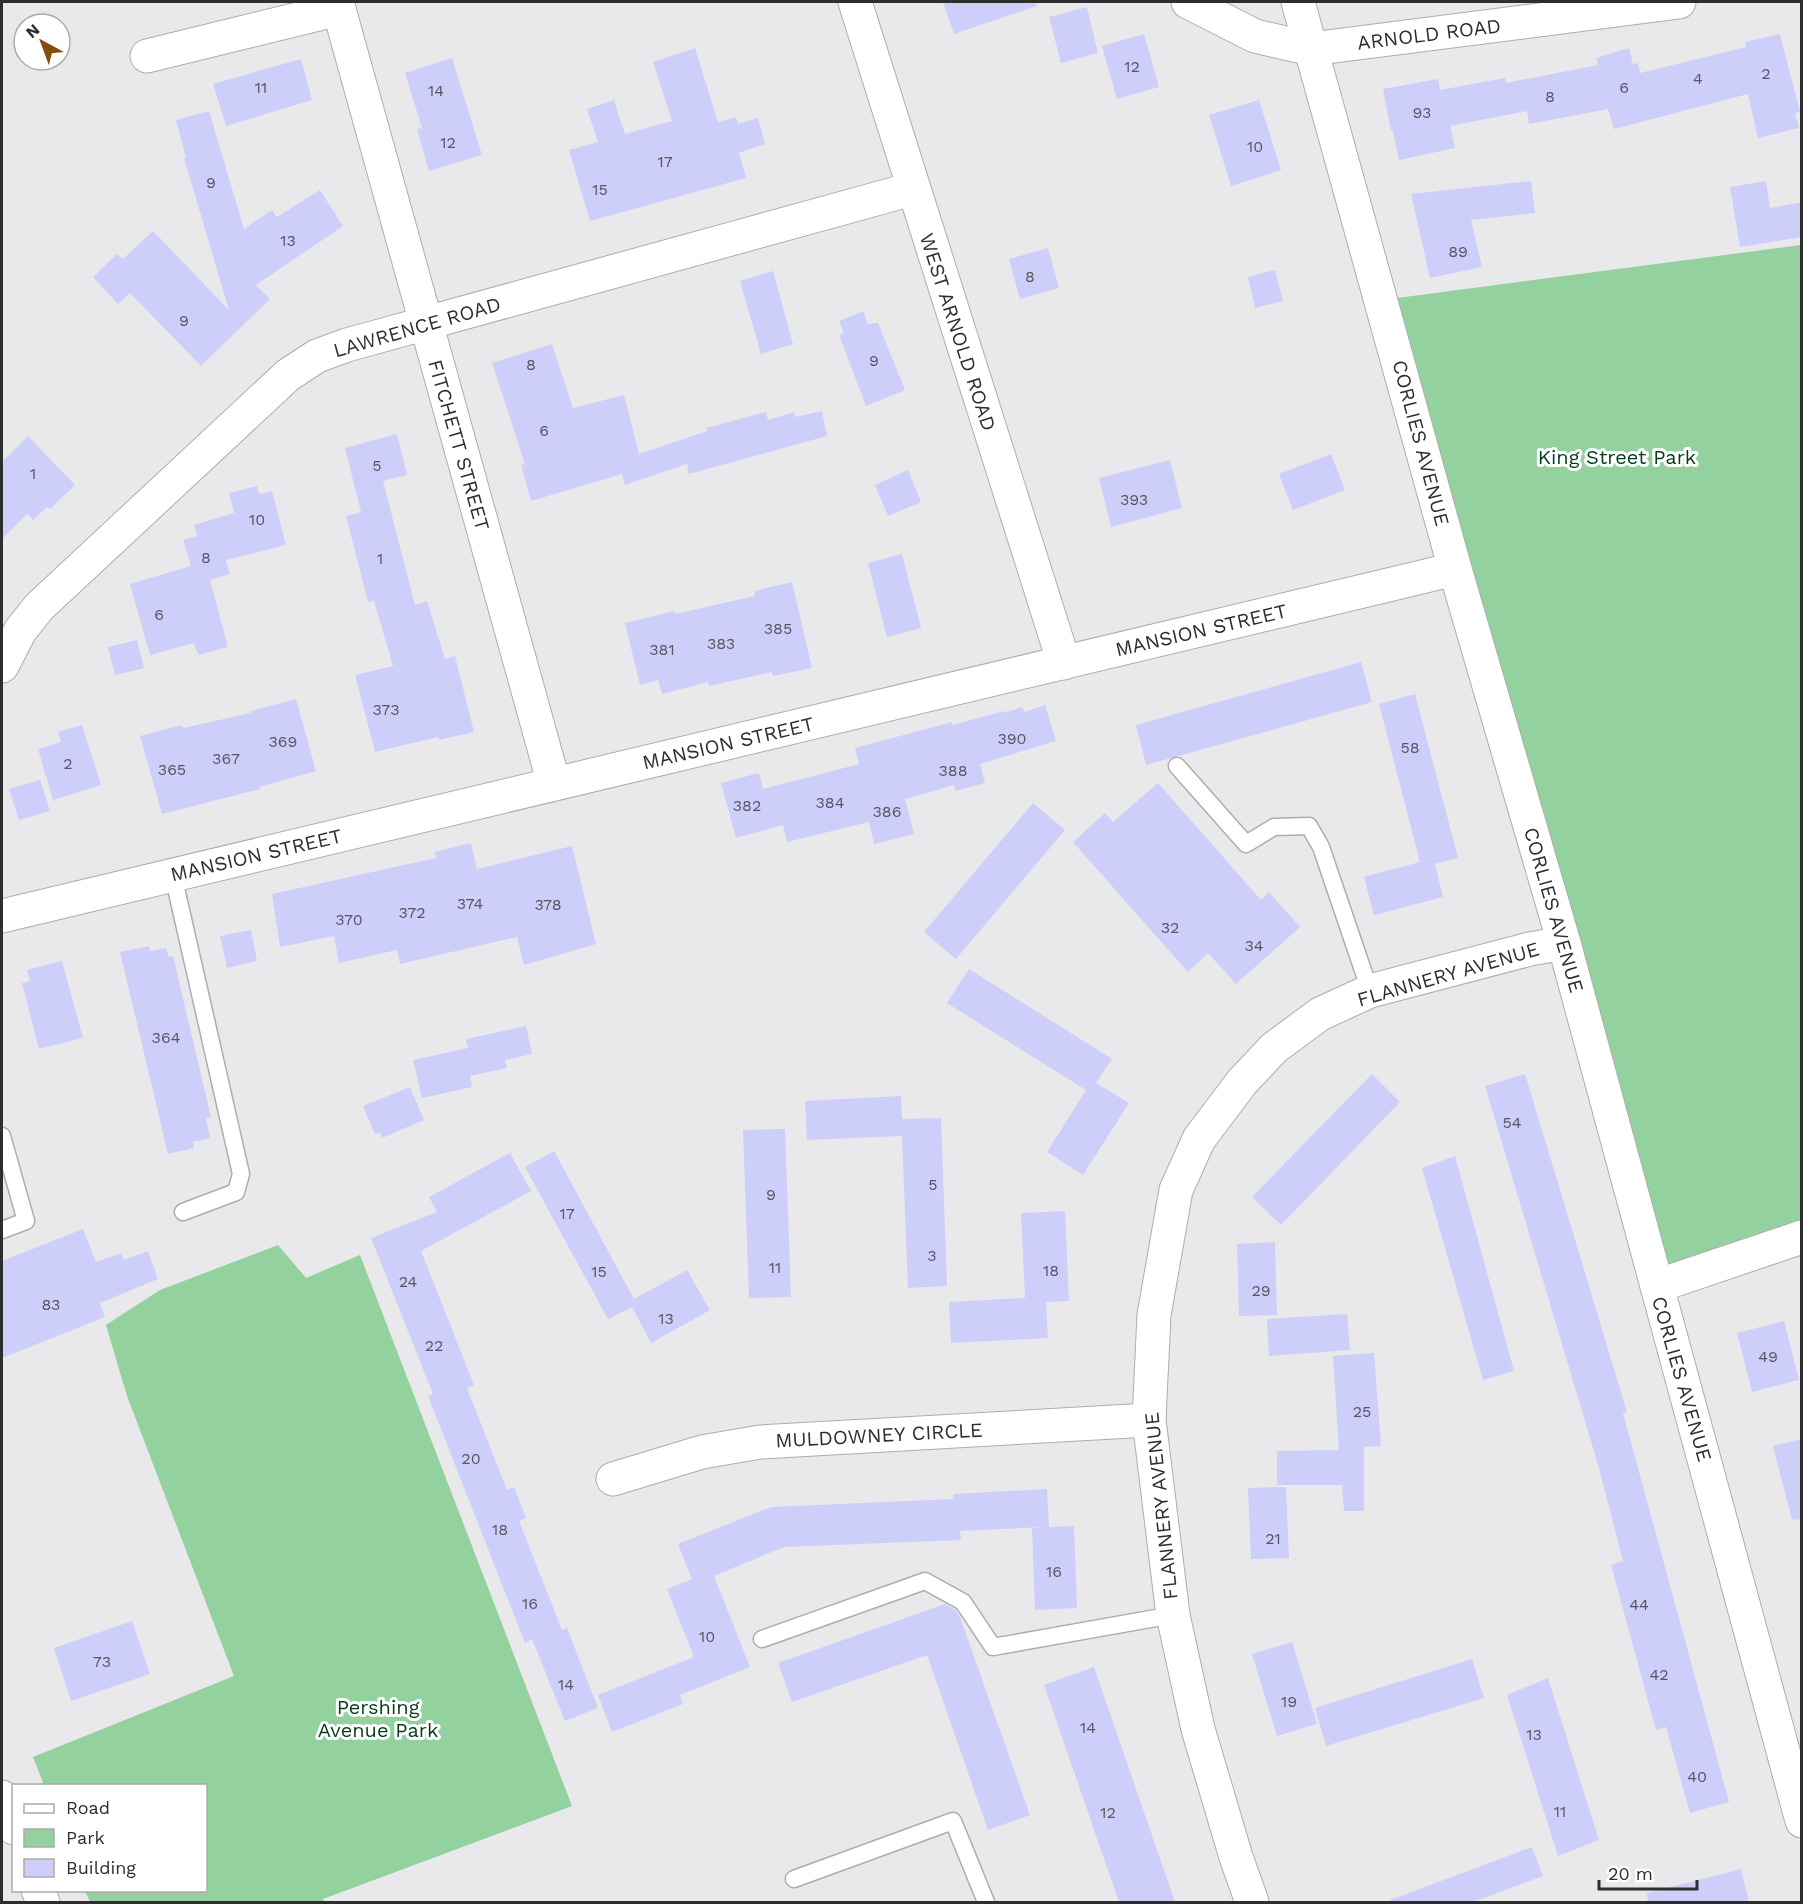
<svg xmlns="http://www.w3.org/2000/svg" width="1803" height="1904" font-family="'Work Sans',sans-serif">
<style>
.green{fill:#93d19f}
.building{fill:#cecefb}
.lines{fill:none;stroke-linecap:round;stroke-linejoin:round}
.lane-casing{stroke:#adadaf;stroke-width:19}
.street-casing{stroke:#adadaf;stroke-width:35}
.lane{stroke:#fff;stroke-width:16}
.street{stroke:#fff;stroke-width:33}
.labels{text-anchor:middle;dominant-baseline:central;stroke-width:6;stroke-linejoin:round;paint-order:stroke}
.number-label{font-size:16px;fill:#565662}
.street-label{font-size:20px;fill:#2e2e2f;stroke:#fff}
.park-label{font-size:20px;fill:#063b19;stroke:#fff}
</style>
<rect width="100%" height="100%" fill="#e9e9eb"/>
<!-- green -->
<g class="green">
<polygon points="1801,245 1801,1237 1657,1286 1382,300"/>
<polygon points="278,1245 306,1278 360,1255 572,1806 323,1899 324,1902 90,1902 85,1891 206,1890 206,1786 44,1785 33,1757 234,1676 127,1396 106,1325 160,1290"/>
</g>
<!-- building -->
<g class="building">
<polygon points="943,2 1036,2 1037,6 954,34"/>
<polygon points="1087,7 1098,53 1061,63 1049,17"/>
<polygon points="1144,34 1159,87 1117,99 1102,46"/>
<polygon points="1780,34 1800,112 1795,113 1799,128 1758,138 1748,94 1614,129 1608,109 1529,124 1527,111 1450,126 1455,148 1399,160 1393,131 1391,131 1383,89 1438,79 1440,90 1505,78 1506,83 1598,65 1596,58 1629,48 1633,64 1638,63 1640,73 1746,47 1745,42"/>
<polygon points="695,48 718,122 736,117 738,124 758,118 765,144 739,153 746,178 590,221 569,150 598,142 587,109 614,100 625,134 672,121 653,62"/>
<polygon points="452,58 482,155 429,171 417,129 422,128 405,73"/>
<polygon points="301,59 312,100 226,126 213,84"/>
<polygon points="1259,100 1281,170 1231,186 1209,115"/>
<polygon points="209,111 244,229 272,210 277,217 320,190 343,226 256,285 270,299 201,366 130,293 118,304 93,277 117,254 123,259 153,231 229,310 184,158 186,157 176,120"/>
<polygon points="1531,181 1535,213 1471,220 1482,267 1430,278 1411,194"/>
<polygon points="1766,181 1770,208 1802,202 1802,237 1740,247 1730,187"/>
<polygon points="1048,248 1059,288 1020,299 1009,259"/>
<polygon points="1275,270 1283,301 1255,308 1248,277"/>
<polygon points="773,271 793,344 761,354 740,281"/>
<polygon points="863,311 868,324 878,323 905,390 866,406 839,335 844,333 839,321"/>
<polygon points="552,344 573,408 624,395 639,454 707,431 706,428 766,412 768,420 794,412 795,417 822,411 827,436 689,474 687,464 625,485 622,474 531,501 521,465 525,464 492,363"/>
<polygon points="397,434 407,475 383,481 415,605 427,601 445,659 455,656 474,732 439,740 438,737 375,752 355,675 393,666 374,601 368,602 346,516 361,512 345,448"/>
<polygon points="28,436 75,485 50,509 47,507 33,520 27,514 2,539 2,462"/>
<polygon points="1331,454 1345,490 1293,510 1279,474"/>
<polygon points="1170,460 1182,508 1111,527 1099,478"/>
<polygon points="908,470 921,502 888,516 875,485"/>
<polygon points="257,486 259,494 272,491 286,545 226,560 230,574 210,580 228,647 198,655 194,643 150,655 130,584 191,566 183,540 197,536 194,525 234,513 229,493"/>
<polygon points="902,554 921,628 887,637 868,563"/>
<polygon points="792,582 812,668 773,676 772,672 709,686 708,682 662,694 658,680 640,685 625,623 675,611 675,614 755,596 754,591"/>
<polygon points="137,640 144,668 115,675 108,647"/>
<polygon points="1361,662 1372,702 1146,765 1136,725"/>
<polygon points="1415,694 1458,858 1435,864 1443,897 1374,915 1364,877 1420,862 1379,704"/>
<polygon points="296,699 316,771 259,787 260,789 162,814 140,736 182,725 183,728 251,713 251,711"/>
<polygon points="1045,705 1056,741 980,764 985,783 956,791 954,785 905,799 914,834 874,844 869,822 787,842 783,825 736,838 721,783 759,773 763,789 859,764 855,748 952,722 953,725 1004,711 1005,713 1022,707 1024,712"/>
<polygon points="82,725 101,785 53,800 38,749 61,742 58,732"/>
<polygon points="40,780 50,811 19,820 9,789"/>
<polygon points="1158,783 1261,900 1269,892 1300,927 1236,984 1208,953 1188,972 1073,842 1105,813 1113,822"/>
<polygon points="1033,803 1065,830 956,959 924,932"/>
<polygon points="471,843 477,869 572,846 596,944 524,965 517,937 400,964 397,950 339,963 334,936 280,947 272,894 436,858 435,852"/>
<polygon points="251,930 257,961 227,968 220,936"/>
<polygon points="149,946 150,951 166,948 169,957 173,956 211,1117 206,1118 210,1138 193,1142 194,1148 168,1154 120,952"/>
<polygon points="62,961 83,1038 39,1049 22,983 30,981 27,970"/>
<polygon points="969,969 1112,1059 1096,1083 1129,1103 1083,1175 1047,1152 1086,1090 947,1003"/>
<polygon points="526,1026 532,1054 505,1060 507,1068 470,1076 472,1087 422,1098 413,1060 468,1048 466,1039"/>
<polygon points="1372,1074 1400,1102 1281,1225 1252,1197"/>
<polygon points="1525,1074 1627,1412 1623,1413 1729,1802 1690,1813 1666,1727 1656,1730 1611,1565 1623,1561 1599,1468 1485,1086"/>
<polygon points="410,1087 424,1120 382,1138 380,1132 375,1134 363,1106"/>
<polygon points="901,1096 902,1119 941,1118 947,1286 908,1288 902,1136 807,1140 805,1101"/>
<polygon points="785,1129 791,1297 749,1298 743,1130"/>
<polygon points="554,1151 634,1299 687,1270 710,1310 651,1343 632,1307 608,1319 525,1167"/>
<polygon points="510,1153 531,1191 421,1251 474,1385 467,1388 507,1490 514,1487 526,1518 519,1521 562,1630 567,1628 598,1708 565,1721 532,1639 525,1643 428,1396 433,1394 371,1238 437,1212 429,1197"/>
<polygon points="1455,1156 1514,1371 1483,1380 1422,1168"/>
<polygon points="1065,1211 1069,1301 1046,1302 1048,1338 951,1343 949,1302 1025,1298 1021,1213"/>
<polygon points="83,1229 96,1262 121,1253 124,1260 148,1251 158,1279 100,1303 105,1317 2,1358 2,1261"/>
<polygon points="1275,1242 1277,1315 1239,1316 1237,1244"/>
<polygon points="1347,1314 1350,1350 1269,1356 1267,1319"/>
<polygon points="1784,1321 1799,1380 1752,1392 1737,1333"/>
<polygon points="1374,1353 1381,1446 1364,1447 1364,1511 1344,1511 1342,1485 1277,1485 1277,1451 1339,1450 1333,1356"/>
<polygon points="1802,1439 1802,1519 1792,1520 1773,1446"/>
<polygon points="1286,1487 1289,1558 1251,1559 1248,1488"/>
<polygon points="1047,1489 1049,1527 1074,1526 1077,1608 1035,1610 1032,1528 1045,1527 960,1531 961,1540 784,1547 714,1576 750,1667 680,1695 683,1704 612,1732 598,1695 694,1657 667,1589 692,1579 678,1544 771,1507 953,1499 953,1494"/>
<polygon points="945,1604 956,1610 960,1617 1030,1815 988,1830 927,1655 792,1702 778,1663"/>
<polygon points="132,1621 150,1674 71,1701 54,1648"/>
<polygon points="1292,1642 1317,1724 1277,1736 1252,1654"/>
<polygon points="1472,1659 1484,1698 1326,1746 1315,1708"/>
<polygon points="1094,1667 1175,1902 1119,1902 1044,1685"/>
<polygon points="1548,1678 1599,1840 1558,1856 1507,1695"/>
<polygon points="1532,1847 1543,1876 1473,1902 1390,1902 1390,1900"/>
<polygon points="1741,1869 1749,1902 1648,1902 1647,1893"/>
</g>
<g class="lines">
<defs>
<g id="lane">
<polyline points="1177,766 1246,844 1274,827 1309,826 1321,847 1370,991"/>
<polyline points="173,875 241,1174 236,1192 183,1212"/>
<polyline points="2,1136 26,1221 2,1230"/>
<polyline points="762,1639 925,1581 963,1602 993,1647 1173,1615"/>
<polyline points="794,1879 953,1821 986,1902"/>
</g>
<g id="street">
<polyline points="337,2 554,784"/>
<polyline points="855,2 1064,663"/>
<polyline points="1188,2 1255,36 1311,49 1679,2"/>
<polyline points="1298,2 1455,569 1564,943 1802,1821"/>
<polyline points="147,56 339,9"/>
<polyline points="2,666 20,631 39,607 288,375 317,356 347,345 912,189"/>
<polyline points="2,916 1455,569"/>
<polyline points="1657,1286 1802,1237"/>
<polyline points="613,1479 702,1452 760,1442 1149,1420"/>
<polyline points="2,1797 14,1828"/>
<polyline points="38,1890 43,1902"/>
<polyline points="1252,1902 1236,1857 1198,1729 1173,1615 1149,1420 1154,1315 1176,1190 1199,1139 1242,1082 1274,1048 1320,1014 1370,991 1530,949 1564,943"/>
</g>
</defs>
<!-- lane casing -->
<use href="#lane" class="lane-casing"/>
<!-- street casing -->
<use href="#street" class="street-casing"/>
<!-- lane -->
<use href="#lane" class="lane"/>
<!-- street -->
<use href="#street" class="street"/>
</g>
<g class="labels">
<!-- number labels -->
<g class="number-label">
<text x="1132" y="66">12</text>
<text x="1766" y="73">2</text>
<text x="1698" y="78">4</text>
<text x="261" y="87">11</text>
<text x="1624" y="87">6</text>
<text x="436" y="90">14</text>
<text x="1550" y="96">8</text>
<text x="1422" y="112">93</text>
<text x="448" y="142">12</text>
<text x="1255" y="146">10</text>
<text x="665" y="161">17</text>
<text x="211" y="182">9</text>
<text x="600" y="189">15</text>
<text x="288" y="240">13</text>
<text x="1458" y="251">89</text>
<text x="1030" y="276">8</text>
<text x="184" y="320">9</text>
<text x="874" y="360">9</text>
<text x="531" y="364">8</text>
<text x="544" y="430">6</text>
<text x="377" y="465">5</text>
<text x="33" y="473">1</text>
<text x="1134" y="499">393</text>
<text x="257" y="519">10</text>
<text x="206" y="557">8</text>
<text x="380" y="558">1</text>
<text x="159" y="614">6</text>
<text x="778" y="628">385</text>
<text x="721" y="643">383</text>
<text x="662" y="649">381</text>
<text x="386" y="709">373</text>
<text x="1012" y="738">390</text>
<text x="283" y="741">369</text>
<text x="1410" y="747">58</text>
<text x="226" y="758">367</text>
<text x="68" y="763">2</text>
<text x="172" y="769">365</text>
<text x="953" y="770">388</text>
<text x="830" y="802">384</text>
<text x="747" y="805">382</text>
<text x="887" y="811">386</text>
<text x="470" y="903">374</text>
<text x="548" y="904">378</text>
<text x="412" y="912">372</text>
<text x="349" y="919">370</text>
<text x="1170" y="927">32</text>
<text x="1254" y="945">34</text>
<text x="166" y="1037">364</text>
<text x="1512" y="1122">54</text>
<text x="933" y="1184">5</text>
<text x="771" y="1194">9</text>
<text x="567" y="1213">17</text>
<text x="932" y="1255">3</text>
<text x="775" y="1267">11</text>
<text x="1051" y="1270">18</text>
<text x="599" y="1271">15</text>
<text x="408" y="1281">24</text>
<text x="1261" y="1290">29</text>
<text x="51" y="1304">83</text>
<text x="666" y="1318">13</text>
<text x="434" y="1345">22</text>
<text x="1768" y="1356">49</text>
<text x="1362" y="1411">25</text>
<text x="471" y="1458">20</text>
<text x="500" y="1529">18</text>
<text x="1273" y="1538">21</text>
<text x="1054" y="1571">16</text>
<text x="530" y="1603">16</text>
<text x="1639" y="1604">44</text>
<text x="707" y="1636">10</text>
<text x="102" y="1661">73</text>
<text x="1659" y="1674">42</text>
<text x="566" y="1684">14</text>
<text x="1289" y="1701">19</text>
<text x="1088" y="1727">14</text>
<text x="1534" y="1734">13</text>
<text x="1697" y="1776">40</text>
<text x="1560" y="1811">11</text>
<text x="1108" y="1812">12</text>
</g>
<!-- street labels -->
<g class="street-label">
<text transform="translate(1429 34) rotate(-7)">ARNOLD ROAD</text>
<text transform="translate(417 327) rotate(-16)">LAWRENCE ROAD</text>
<text transform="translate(958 332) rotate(72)">WEST ARNOLD ROAD</text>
<text transform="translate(1421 443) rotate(75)">CORLIES AVENUE</text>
<text transform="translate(459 445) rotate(74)">FITCHETT STREET</text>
<text transform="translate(1201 630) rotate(-13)">MANSION STREET</text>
<text transform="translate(728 743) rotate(-13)">MANSION STREET</text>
<text transform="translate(256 855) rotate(-13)">MANSION STREET</text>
<text transform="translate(1554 910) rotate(74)">CORLIES AVENUE</text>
<text transform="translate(1448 974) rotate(-16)">FLANNERY AVENUE</text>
<text transform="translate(1682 1379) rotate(74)">CORLIES AVENUE</text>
<text transform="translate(879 1435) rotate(-3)">MULDOWNEY CIRCLE</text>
<text transform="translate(1161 1506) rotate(-96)">FLANNERY AVENUE</text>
</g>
<!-- park labels -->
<g class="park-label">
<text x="1617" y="457">King Street Park</text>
<text x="378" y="1707">Pershing<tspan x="378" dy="23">Avenue Park</tspan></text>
</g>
</g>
<!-- border -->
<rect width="1803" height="1904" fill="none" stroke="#2e2e2f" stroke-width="6"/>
<!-- legend -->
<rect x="12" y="1784" width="195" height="108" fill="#ffffff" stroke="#ababac" stroke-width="1.5"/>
<rect x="24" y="1804" width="30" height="9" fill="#ffffff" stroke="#ababac" stroke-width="1.5"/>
<text x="66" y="1814" font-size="18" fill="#2e2e2f">Road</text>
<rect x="24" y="1829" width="30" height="18" fill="#93d19f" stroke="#ababac" stroke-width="1.5"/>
<text x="66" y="1844" font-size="18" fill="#2e2e2f">Park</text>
<rect x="24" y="1859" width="30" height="18" fill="#cecefb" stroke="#ababac" stroke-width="1.5"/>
<text x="66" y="1874" font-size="18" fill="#2e2e2f">Building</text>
<!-- north arrow -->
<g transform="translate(42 42) rotate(319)"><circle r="28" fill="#ffffff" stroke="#ababac" stroke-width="1.5"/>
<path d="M0-4.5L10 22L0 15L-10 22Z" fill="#894b0c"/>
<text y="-9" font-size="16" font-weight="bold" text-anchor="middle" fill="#2e2e2f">N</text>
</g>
<!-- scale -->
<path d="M1599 1880v9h98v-9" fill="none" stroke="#2e2e2f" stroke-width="3"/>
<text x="1608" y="1880" font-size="18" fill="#2e2e2f" stroke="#ffffff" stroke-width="4.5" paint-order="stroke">20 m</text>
</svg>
